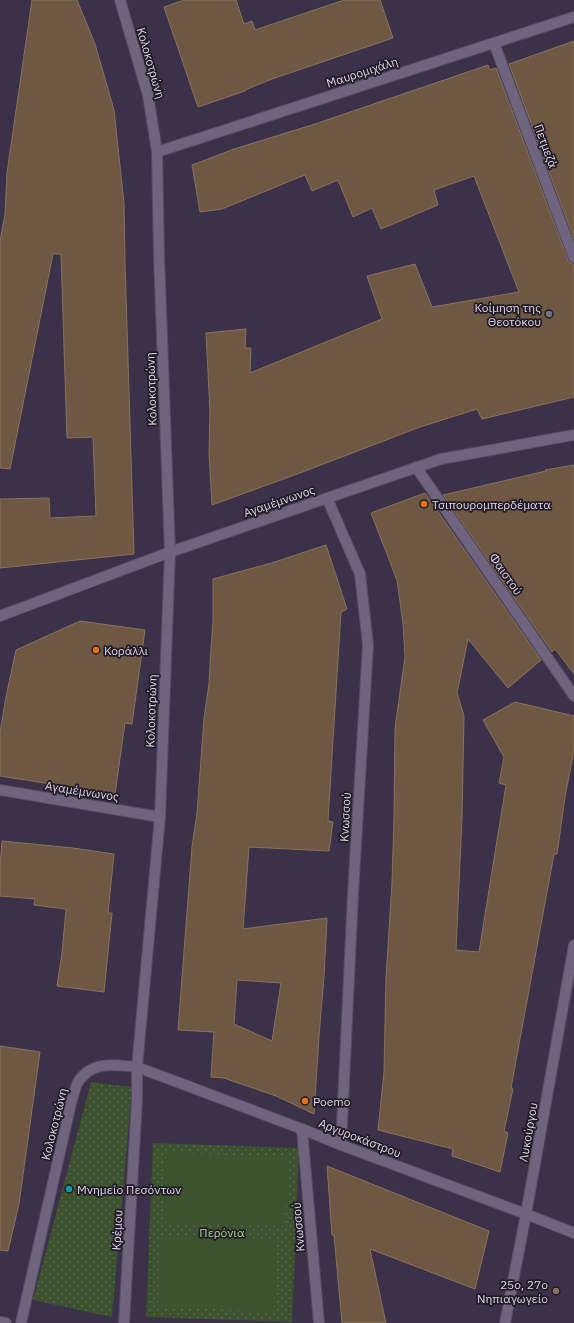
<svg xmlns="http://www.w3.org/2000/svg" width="574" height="1323" font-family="'IBM Plex Sans',sans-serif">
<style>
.green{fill:url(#green-dots)}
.pitch{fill:#3c512e}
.building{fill:#6e5843;stroke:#8a725d;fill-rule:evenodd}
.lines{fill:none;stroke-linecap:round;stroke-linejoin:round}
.street-casing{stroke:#564d62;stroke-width:12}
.street{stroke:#6f647e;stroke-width:10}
.worship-dot{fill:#6b7280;stroke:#201b26;stroke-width:1.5}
.food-dot{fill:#e8710a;stroke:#201b26;stroke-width:1.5}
.culture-dot{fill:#0f9aa8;stroke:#201b26;stroke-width:1.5}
.education-dot{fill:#8d6e63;stroke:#201b26;stroke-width:1.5}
.labels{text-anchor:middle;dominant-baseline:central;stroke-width:3.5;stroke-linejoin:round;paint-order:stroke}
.street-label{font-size:12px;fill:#ddd7e6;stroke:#201b26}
.poi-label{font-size:12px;fill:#ddd7e6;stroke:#201b26;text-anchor:start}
.park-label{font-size:12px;fill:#a9d58f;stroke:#201b26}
</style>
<defs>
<pattern id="green-dots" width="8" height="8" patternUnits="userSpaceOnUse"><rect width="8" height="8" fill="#3c512e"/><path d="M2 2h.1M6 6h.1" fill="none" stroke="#58694c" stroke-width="1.8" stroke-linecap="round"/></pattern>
</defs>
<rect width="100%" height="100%" fill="#3b3149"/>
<!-- green -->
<g class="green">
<polygon points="91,1082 132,1087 112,1317 33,1300"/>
<polygon points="153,1143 299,1148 292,1322 146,1317"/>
</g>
<!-- pitch -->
<g class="pitch">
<polygon points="166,1153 288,1157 285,1226 163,1222"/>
<polygon points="161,1235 277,1239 274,1311 158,1307"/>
</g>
<!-- building -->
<g class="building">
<polygon points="32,0 77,0 95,44 114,110 124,203 125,262 134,554 0,568 0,499 49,498 50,518 96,516 93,437 67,438 61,254 53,254 10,469 0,468 0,241 5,214 7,173"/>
<polygon points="184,0 236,0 244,24 252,21 255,30 344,0 380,0 393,38 272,79 245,90 245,91 198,107 164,7"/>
<polygon points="574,41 574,239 509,64"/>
<polygon points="488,65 490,70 496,68 568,260 570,263 574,264 574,397 482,419 477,409 420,427 300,473 212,505 209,453 210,412 206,333 246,329 245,348 251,348 250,373 382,319 367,276 415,264 432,307 519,292 474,176 434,190 438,205 381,229 372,208 353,217 338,180 312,191 305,175 222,209 200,212 192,165 234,149 315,124"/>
<polygon points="574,465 574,674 555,649 552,652 443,495 546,471 545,470"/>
<polygon points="425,493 541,660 508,688 468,639 457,693 464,716 462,818 456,950 479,952 506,785 499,783 504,757 483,720 515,702 574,716 574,750 565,797 557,854 554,854 511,1088 513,1089 504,1131 508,1133 500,1172 452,1156 453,1149 378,1130 384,1072 386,978 392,882 394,818 395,728 405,657 403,623 397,580 371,513"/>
<path d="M 326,545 L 347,609 L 341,612 L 328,821 L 333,822 L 329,851 L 249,847 L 243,929 L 327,918 L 324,977 L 319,1036 L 314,1114 L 276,1096 L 224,1078 L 211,1077 L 214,1032 L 178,1030 L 192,847 L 197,813 L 204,718 L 209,684 L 211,648 L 213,621 L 213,579 L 275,562 ZM 237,980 L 281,983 L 272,1041 L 234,1024 Z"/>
<polygon points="80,621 145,630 132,724 125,723 115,794 0,776 0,733 6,697 16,650"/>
<polygon points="2,841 73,848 114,854 108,913 112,913 104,992 57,986 62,953 66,909 34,905 35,899 0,896 0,866"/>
<polygon points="0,1046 40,1052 19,1204 8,1251 0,1250"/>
<polygon points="327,1166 489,1231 475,1289 370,1249 386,1323 342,1323 334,1235 332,1235"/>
</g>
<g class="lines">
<defs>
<g id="street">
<polyline points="120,0 148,95 157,152 159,256 170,552 160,817 137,1067 137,1100 124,1323"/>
<polyline points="494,43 574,258"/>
<polyline points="157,152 574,17"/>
<polyline points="416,467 574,696"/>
<polyline points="327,498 360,574 368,645 353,894 341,1145"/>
<polyline points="0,616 170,552 441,459 574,435"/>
<polyline points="0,790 160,817"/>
<polyline points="302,1129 319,1323"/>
<polyline points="0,1322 6,1323"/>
<path d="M 21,1323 L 72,1099 C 74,1094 75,1089 77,1084 C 90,1060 114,1065 137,1067 L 302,1129 L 341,1145 L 526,1214 L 574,1233"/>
<polyline points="505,1323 526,1214 574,945"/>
</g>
</defs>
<!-- street casing -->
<use href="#street" class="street-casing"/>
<!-- street -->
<use href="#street" class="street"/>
</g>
<!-- markers -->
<circle class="worship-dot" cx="549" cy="314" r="4"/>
<g class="food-dot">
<circle cx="424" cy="504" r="4"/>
<circle cx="96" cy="650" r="4"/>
<circle cx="305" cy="1101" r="4"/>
</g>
<circle class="culture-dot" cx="69" cy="1189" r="4"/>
<circle class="education-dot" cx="556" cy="1291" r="4"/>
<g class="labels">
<!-- street labels -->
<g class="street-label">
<text transform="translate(151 63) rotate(74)">Κολοκοτρώνη</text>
<text transform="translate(362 72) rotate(-18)">Μαυρομιχάλη</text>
<text transform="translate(546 146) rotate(70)">Πετμεζά</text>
<text transform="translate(151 389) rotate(-92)">Κολοκοτρώνη</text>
<text transform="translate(279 501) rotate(-19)">Αγαμέμνωνος</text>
<text transform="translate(506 574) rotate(55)">Φαιστού</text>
<text transform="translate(151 711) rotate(-88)">Κολοκοτρώνη</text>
<text transform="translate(82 791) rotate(9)">Αγαμέμνωνος</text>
<text transform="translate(345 817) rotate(-87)">Κνωσσού</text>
<text transform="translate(54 1124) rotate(-76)">Κολοκοτρώνη</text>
<text transform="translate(528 1132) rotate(-80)">Λυκούργου</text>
<text transform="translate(360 1138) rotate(21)">Αργυροκάστρου</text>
<text transform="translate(298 1227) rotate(-95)">Κνωσσού</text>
<text transform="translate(117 1230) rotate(-87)">Κρέμου</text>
</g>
<!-- poi labels -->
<g class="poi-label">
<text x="541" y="307" text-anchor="end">Κοίμηση της<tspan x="541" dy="14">Θεοτόκου</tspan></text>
<text x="432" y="504">Τσιπουρομπερδέματα</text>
<text x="104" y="650">Κοράλλι</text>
<text x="313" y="1101">Poemo</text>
<text x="77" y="1189">Μνημείο Πεσόντων</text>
<text x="548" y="1284" text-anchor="end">25ο, 27ο<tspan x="548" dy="14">Νηπιαγωγείο</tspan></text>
</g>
<!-- park labels -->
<g class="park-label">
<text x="222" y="1232">Περόνια</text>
</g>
</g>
</svg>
